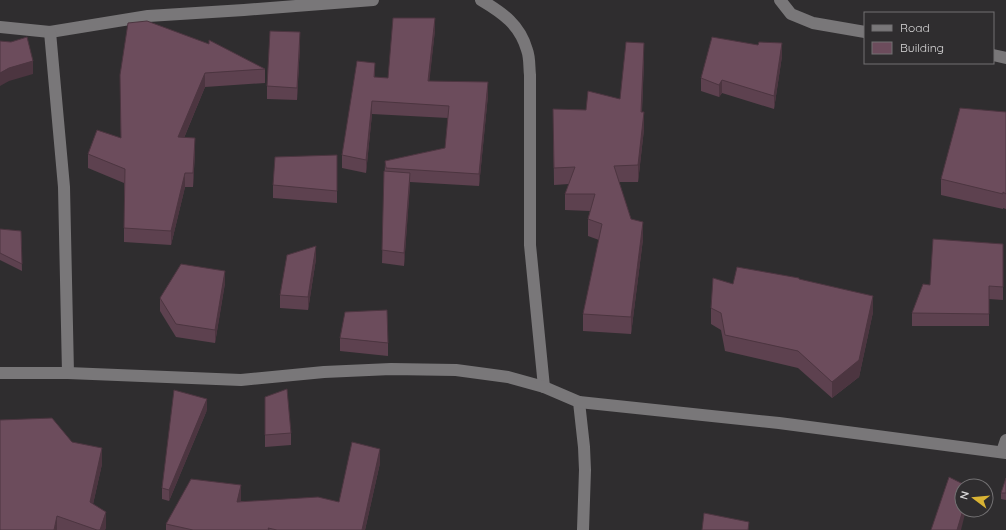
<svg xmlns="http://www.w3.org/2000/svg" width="1006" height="530" font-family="Quicksand,sans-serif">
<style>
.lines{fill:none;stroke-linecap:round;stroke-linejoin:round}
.minor{stroke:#797779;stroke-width:12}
.wall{fill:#5d414f}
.shaded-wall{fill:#4c3540}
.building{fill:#6c4c5c;stroke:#4c3540}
</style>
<rect width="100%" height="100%" fill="#2f2d2f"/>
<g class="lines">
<!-- minor -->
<g class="minor">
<path d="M 481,0 C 503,13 520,25 527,50 C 530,58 529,67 530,75 L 530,245 L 544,387"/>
<polyline points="780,0 791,14 813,23 865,32"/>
<polyline points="0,27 50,32 148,16 244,10 373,0"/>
<polyline points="50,32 64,187 68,373"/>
<polyline points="993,55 1006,58"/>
<polyline points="0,373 68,373 241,380 324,372 391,369 456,370 508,377 544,387 579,402 584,447 585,470 583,530"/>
<polyline points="579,402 779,423 1006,453"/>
<polyline points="1002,452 1006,440"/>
</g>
</g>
<!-- wall -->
<g class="wall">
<polygon points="435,30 429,81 488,95 479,186 410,182 404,266 382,263 385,161 445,148 448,118 372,114 366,173 342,168 342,155 375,77 388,78"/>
<polygon points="300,45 297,100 267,99 267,86"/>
<polygon points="782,56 774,109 722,93 719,97 701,91 701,78"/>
<polygon points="644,60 642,112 644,129 638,182 619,182 631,219 643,239 631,334 583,331 583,314 599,240 588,236 588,219 590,211 565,210 565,194 569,184 554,185 553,109 586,110 620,99"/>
<polygon points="265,69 265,83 205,87 184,138 195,152 193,187 185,187 171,245 124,242 124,183 88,168 88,154 121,138 120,75"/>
<polygon points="1006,112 1006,209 1003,208 1003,209 941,195 941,179"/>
<polygon points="337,155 337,203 273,198 273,185"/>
<polygon points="0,229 21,231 22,271 0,260"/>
<polygon points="1003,244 1003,300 989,299 989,326 912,326 912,313 930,285"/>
<polygon points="316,259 308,310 280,308 280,295"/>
<polygon points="799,279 873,312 859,377 832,398 798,368 725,351 721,330 711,324 711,308 733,284"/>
<polygon points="225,283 215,343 176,337 160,311 160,298"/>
<polygon points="340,338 388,343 388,356 340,351"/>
<polygon points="265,397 291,433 291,445 265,447"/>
<polygon points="207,410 169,501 162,499 162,488"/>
<polygon points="72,442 102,464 93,504 106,527 105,530 0,530"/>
<polygon points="380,463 365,530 166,530 166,524 241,500 240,501 339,502"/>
<polygon points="1006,478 1006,500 1001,499 1001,493"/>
</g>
<!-- shaded-wall -->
<g class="shaded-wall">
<polygon points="435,18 435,30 428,94 428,81"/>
<polygon points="300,32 300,45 297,100 297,88"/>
<polygon points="644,43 644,60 641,129 641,112"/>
<polygon points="782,43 782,56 774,109 774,96"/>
<polygon points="33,61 33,74 9,81 0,86 0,73 9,68"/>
<polygon points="375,63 375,75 374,90 374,77"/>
<polygon points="205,73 205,87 178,152 178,137"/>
<polygon points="722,80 722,93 719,97 719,85"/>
<polygon points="488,82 488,95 479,186 479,174"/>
<polygon points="372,101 372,114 366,173 366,160"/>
<polygon points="644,112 644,129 638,182 638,165"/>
<polygon points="195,138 195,152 193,187 193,173"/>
<polygon points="185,173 185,187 171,245 171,231"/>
<polygon points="410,173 410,186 404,266 404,253"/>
<polygon points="643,222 643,239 631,334 631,317"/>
<polygon points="316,246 316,259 308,310 308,297"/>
<polygon points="225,271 225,283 215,343 215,330"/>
<polygon points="873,296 873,312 859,377 832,398 832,382"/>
<polygon points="207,399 207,410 169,501 169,490"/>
<polygon points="102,448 102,464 90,518 90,502"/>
<polygon points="380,449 380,463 365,530 362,530"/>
<polygon points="241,485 241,500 237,516 237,502"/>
<polygon points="963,510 966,510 961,530 957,530"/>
<polygon points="106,512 106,527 105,530 100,530"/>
<polygon points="57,516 57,530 54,530"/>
</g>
<!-- building -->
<g class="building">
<polygon points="393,18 435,18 428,81 488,82 479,174 386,168 385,161 445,148 449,106 372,101 366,160 342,155 357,61 375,63 374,77 388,78"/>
<polygon points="147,21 209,44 209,40 265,69 205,73 178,137 195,138 193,173 185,173 171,231 124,228 125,169 88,154 97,130 121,138 120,75 128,23"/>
<polygon points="270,31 300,32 297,88 267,86"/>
<polygon points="27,37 33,61 9,68 0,73 0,41 11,42"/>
<polygon points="712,37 758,45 759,42 782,43 774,96 722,80 719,85 701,78"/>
<polygon points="626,42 644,43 641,112 644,112 638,165 614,166 631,219 643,222 631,317 583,314 602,224 588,219 595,194 565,194 575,167 554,168 553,109 586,110 588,91 620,99"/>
<polygon points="960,108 1006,112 1006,194 1003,192 1003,194 941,179"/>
<polygon points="337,155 337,191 273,185 275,157"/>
<polygon points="384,171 410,173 404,253 382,250"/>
<polygon points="0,229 21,231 22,264 0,253"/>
<polygon points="933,239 1003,244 1003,287 989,286 989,314 912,313 923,284 930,285"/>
<polygon points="316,246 308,297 280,295 287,255"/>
<polygon points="181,264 225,271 215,330 176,324 160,298"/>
<polygon points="737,267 799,278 799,279 873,296 859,360 832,382 798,351 725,335 721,313 711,308 713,278 733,284"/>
<polygon points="387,310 388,343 340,338 345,312"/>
<polygon points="287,389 291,433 265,435 265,397"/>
<polygon points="174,390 207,399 169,490 162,488"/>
<polygon points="52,418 72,442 102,448 90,502 106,512 100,530 97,530 57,516 54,530 0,530 0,420"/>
<polygon points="352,442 380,449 362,530 277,530 268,528 269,530 193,530 166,524 191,479 241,485 237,502 318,497 339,502"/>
<polygon points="949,477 967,486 962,486 962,510 963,510 957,530 931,530"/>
<polygon points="1006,478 1006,493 1001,493"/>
<polygon points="704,513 749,522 748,530 702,530"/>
</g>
<!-- legend -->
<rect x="864" y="12" width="130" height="52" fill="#2f2d2f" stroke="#737173"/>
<rect x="872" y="25" width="20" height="6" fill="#797779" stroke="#737173"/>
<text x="900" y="32" font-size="12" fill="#d8d7d8">Road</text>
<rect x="872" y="42" width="20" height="12" fill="#6c4c5c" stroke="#737173"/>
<text x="900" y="52" font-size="12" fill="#d8d7d8">Building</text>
<!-- north arrow -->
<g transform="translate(974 498) rotate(286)"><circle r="19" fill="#2f2d2f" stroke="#737173"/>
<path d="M0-3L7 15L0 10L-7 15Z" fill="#d9b334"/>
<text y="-6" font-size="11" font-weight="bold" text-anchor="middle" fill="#d8d7d8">N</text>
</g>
</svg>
